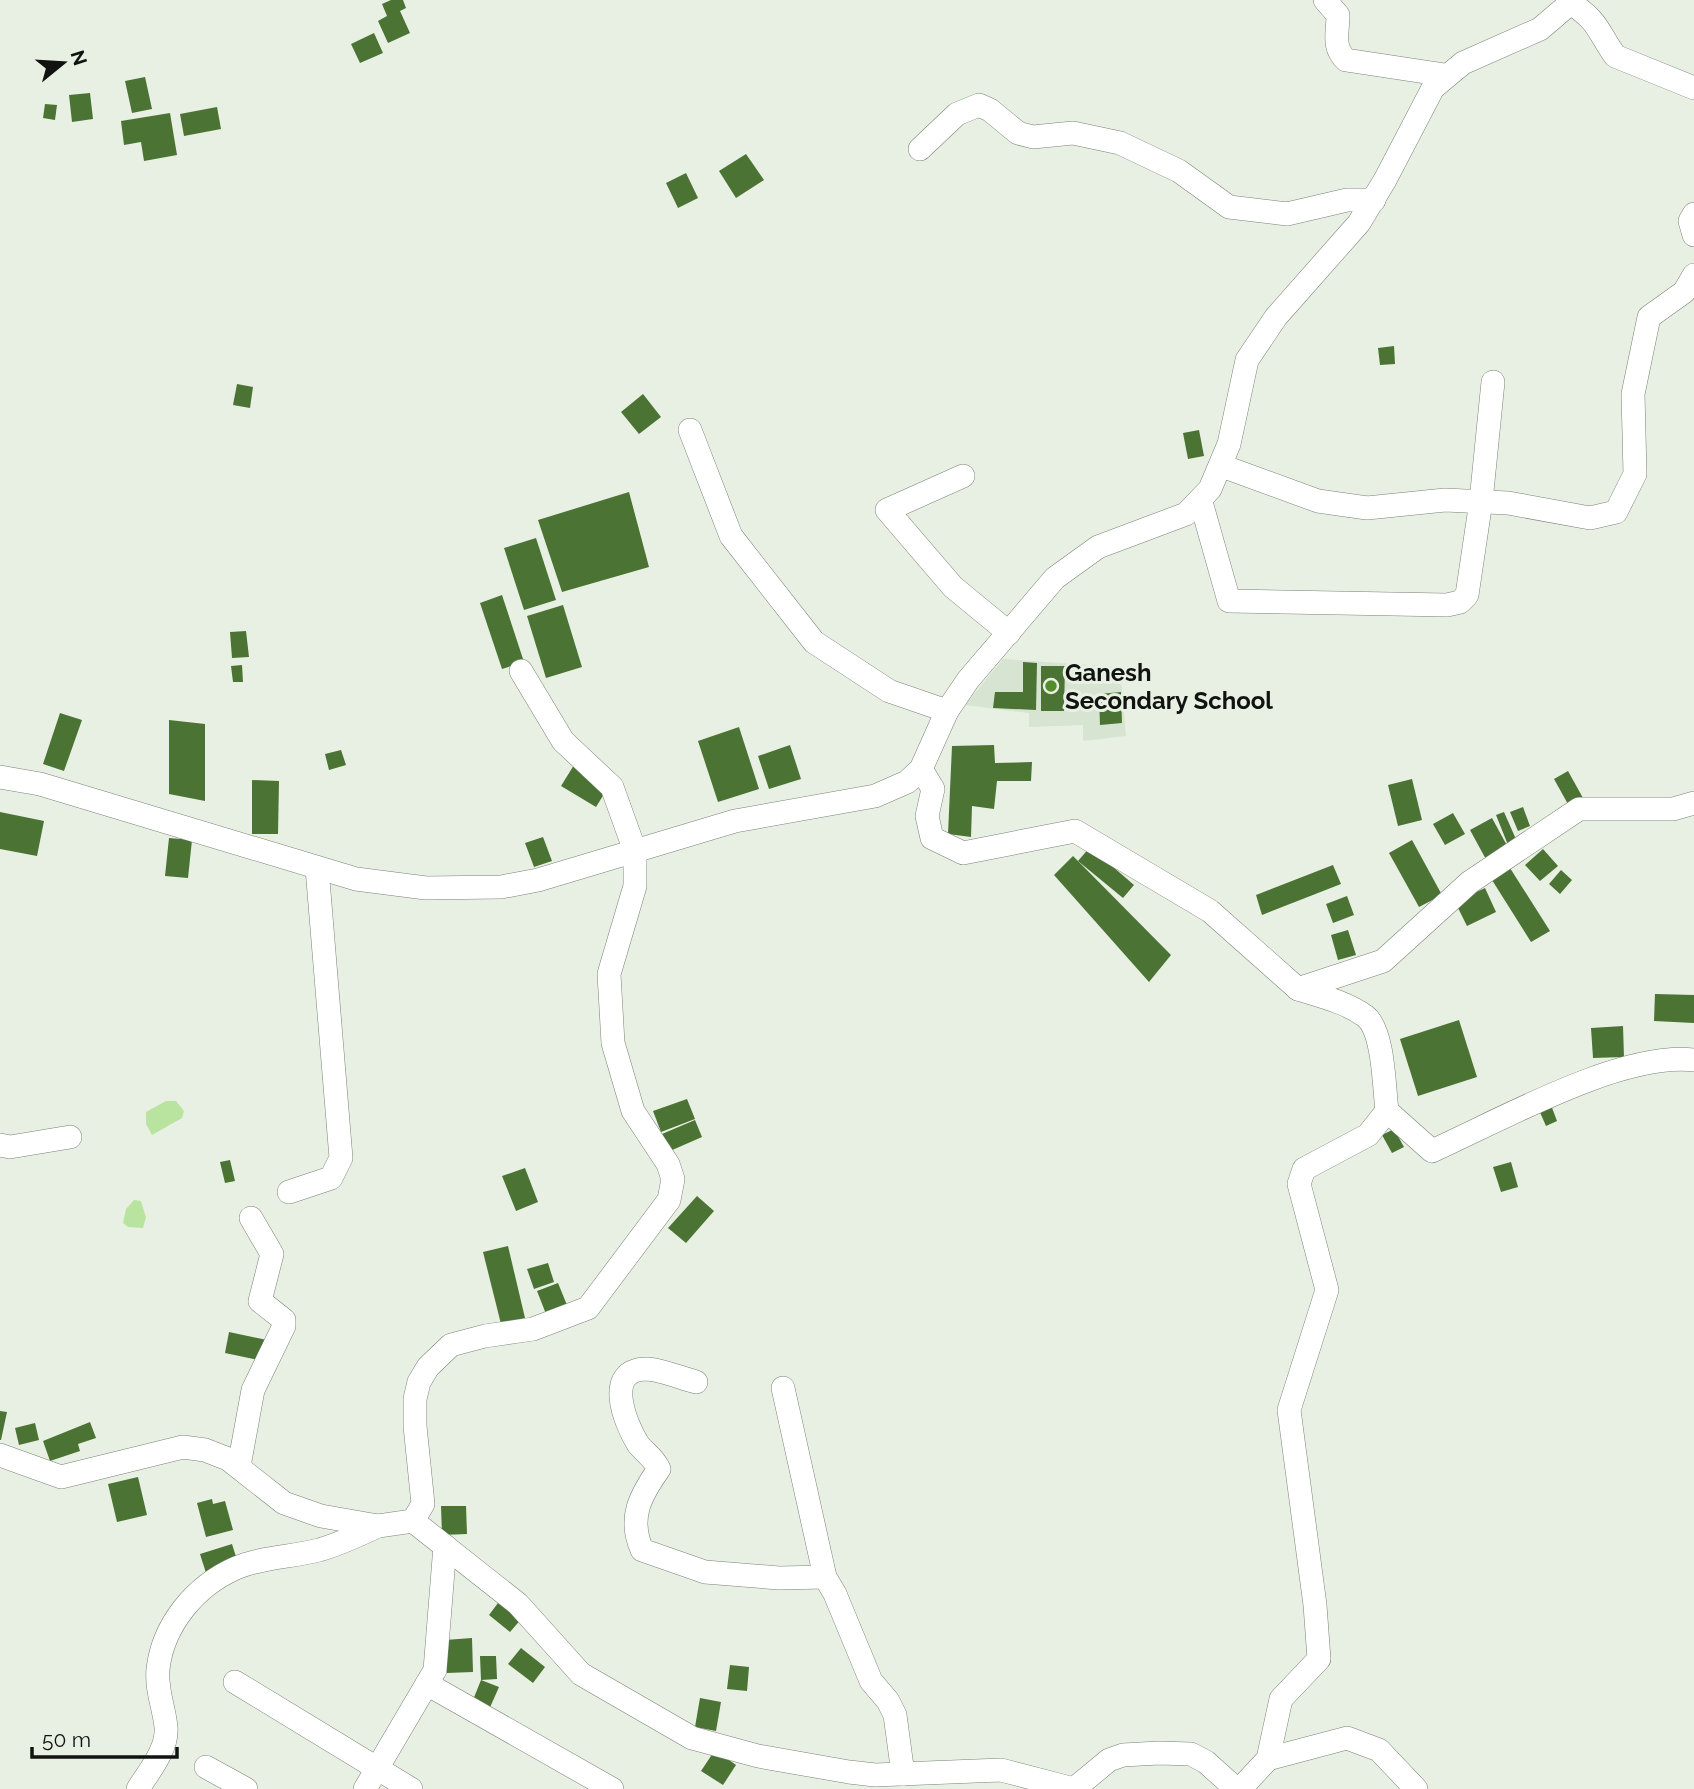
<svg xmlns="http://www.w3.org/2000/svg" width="1694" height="1789" font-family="Raleway,sans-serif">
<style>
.built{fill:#d8e4d2}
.water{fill:#b8e4a0}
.building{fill:#4b7333}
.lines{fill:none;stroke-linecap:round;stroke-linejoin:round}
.minor-casing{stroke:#7b8277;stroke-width:24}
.minor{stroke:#fff;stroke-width:23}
.poi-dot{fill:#538d2b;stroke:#e8f0e4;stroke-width:2.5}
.labels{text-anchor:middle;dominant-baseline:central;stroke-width:6;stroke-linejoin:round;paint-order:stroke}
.poi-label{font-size:24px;font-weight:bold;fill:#10130f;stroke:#e8f0e4;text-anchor:start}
</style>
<rect width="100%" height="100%" fill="#e8f0e4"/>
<!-- built -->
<polygon class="built" points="1003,659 1120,667 1126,736 1083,741 1083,725 1029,727 1029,713 965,705"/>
<!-- water -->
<g class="water">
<polygon points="166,1101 176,1101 184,1111 182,1118 152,1135 146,1124 146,1112"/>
<polygon points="134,1200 141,1201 146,1217 143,1228 128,1227 123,1223 126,1209"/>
</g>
<!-- building -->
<g class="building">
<polygon points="391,0 403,0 406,8 400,11 410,33 388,43 378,21 387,16 382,4"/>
<polygon points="374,33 383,53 360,63 351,44"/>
<polygon points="145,77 152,109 132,113 125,81"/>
<polygon points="90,93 93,119 72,122 69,95"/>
<polygon points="45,104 57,105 55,120 43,118"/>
<polygon points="217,107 221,129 184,136 180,114"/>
<polygon points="170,113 177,155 144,161 141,142 124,145 121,121"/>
<polygon points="746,154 764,180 736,198 719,171"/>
<polygon points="686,173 698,198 678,208 666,183"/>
<polygon points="1394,346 1395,364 1380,365 1378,348"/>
<polygon points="237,384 253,387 250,408 233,405"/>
<polygon points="643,394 661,417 639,434 621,412"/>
<polygon points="1199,430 1204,456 1188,459 1183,433"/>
<polygon points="629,492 649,567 562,592 538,520"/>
<polygon points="536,538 556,600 524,610 504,548"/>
<polygon points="502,595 524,662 502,669 480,603"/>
<polygon points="563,605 582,667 546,678 527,616"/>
<polygon points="246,631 249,657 232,658 230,632"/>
<polygon points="1023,662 1037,663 1036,710 993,708 995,692 1023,692"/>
<polygon points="242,665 243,682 233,682 231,666"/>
<polygon points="1041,666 1065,666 1064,711 1041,711"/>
<polygon points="1121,692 1122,723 1100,725 1099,694"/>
<polygon points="60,713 82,720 64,771 43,764"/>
<polygon points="169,720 205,724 205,801 169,794"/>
<polygon points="739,727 759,789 718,802 698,741"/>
<polygon points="790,745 801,779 769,789 758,756"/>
<polygon points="994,745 995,763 1032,762 1031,781 997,781 994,809 972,806 971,837 948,834 952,746"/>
<polygon points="341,750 346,765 329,770 325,754"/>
<polygon points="574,765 609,786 596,807 561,786"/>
<polygon points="1568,771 1583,798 1569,806 1554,779"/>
<polygon points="1412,779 1422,820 1398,826 1388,785"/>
<polygon points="252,780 279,781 278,834 252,834"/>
<polygon points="1523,807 1530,826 1518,831 1510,812"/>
<polygon points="0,812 44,821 37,856 0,849"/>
<polygon points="1504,812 1519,846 1510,850 1496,815"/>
<polygon points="1453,813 1465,834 1445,845 1433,824"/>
<polygon points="1492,818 1510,851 1488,863 1470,830"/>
<polygon points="543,837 552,861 534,867 525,843"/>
<polygon points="169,838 192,840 188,878 165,876"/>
<polygon points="1412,840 1442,895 1419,907 1389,853"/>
<polygon points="1090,847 1134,885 1123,898 1078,861"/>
<polygon points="1543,849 1558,866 1540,881 1525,865"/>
<polygon points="1073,856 1171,955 1149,982 1054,875"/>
<polygon points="1333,865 1341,884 1262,915 1256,895"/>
<polygon points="1510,868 1550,931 1531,942 1492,880"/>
<polygon points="1561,870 1572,880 1560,894 1549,884"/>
<polygon points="1485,888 1496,912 1467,926 1455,902"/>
<polygon points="1347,896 1354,915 1333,923 1326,904"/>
<polygon points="1348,930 1356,955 1338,960 1331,935"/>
<polygon points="1655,994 1694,995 1694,1023 1654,1021"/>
<polygon points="1459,1020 1477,1077 1418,1096 1400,1039"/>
<polygon points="1623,1026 1624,1057 1593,1058 1591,1028"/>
<polygon points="687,1099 695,1119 661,1132 653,1111"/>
<polygon points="1551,1105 1557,1121 1546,1126 1539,1110"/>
<polygon points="695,1120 702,1137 670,1151 662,1134"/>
<polygon points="1394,1129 1404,1147 1392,1153 1382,1135"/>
<polygon points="230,1160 235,1181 225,1183 220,1162"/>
<polygon points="1511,1162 1518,1187 1501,1192 1493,1167"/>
<polygon points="525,1168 538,1202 516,1211 502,1176"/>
<polygon points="697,1196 714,1211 686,1243 668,1228"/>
<polygon points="508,1246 525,1318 501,1324 483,1252"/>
<polygon points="548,1263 554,1282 534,1289 527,1269"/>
<polygon points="558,1283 569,1310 548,1319 537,1291"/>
<polygon points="229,1332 267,1340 263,1361 225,1353"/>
<polygon points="0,1411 7,1412 1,1440 0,1440"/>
<polygon points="90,1422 96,1438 78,1444 80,1451 50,1461 43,1441"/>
<polygon points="35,1423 39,1440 19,1445 15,1428"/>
<polygon points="138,1477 147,1515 117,1522 108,1484"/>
<polygon points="212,1499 213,1504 225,1501 233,1530 206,1537 197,1503"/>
<polygon points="441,1506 466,1506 467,1534 442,1535"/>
<polygon points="232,1544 238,1563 206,1573 200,1554"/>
<polygon points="501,1599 523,1617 510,1632 489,1615"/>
<polygon points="472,1638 473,1672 447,1673 445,1640"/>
<polygon points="521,1648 545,1667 533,1683 508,1664"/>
<polygon points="480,1656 496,1656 497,1679 481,1680"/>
<polygon points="730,1665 749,1667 747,1691 727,1689"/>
<polygon points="481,1680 499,1687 488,1712 471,1705"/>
<polygon points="700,1698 721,1702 716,1731 695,1727"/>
<polygon points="715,1750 736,1765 723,1785 701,1771"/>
</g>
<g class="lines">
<defs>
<g id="minor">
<path d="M 1325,0 L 1338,15 C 1338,32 1332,47 1346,60 L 1445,75"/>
<path d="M 1571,3 C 1599,22 1597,30 1615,56 L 1694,88"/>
<polyline points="920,149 957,114 979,105 990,110 1018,133 1033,137 1073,133 1120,143 1179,171 1229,207 1287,214 1347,200 1374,200"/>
<polyline points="1694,214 1690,221 1694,235"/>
<polyline points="690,430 731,536 814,642 889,691 947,711"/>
<polyline points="1222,466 1318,501 1367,508 1445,500 1508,503 1590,518 1616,512 1635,474 1633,394 1649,317 1684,292 1694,275"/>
<polyline points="963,476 887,510 953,587 1009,633"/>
<polyline points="1201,502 1229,601 1447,605 1460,602 1467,595 1481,501 1493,382"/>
<polyline points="921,769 933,789 927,816 932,838 963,853 1075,831 1210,911 1298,989 1383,961 1470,882 1579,809 1673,809 1694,803"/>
<polyline points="0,777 40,784 356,879 426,888 501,887 538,880 735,821 875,796 907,782 921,769 947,711 968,680 1055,578 1098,547 1186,514 1210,489 1229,444 1247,360 1276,317 1359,223 1385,180 1433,88 1463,63 1540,29 1574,0"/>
<path d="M 1298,989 C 1320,996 1346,1002 1365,1016 C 1384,1030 1384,1088 1387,1111 L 1432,1151 C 1501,1120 1620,1052 1694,1060"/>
<polyline points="0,1145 10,1147 70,1137"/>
<polyline points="289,1192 331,1178 341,1158 317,868"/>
<path d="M 696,1382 C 681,1378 662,1370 647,1369 C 603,1369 625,1423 638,1444 C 645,1453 654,1458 659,1469 C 640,1496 628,1518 642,1550 L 705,1572 L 779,1578 L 825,1577"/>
<polyline points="783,1388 825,1577 835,1594 871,1681 888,1701 895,1715 903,1774"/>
<polyline points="0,1455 61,1477 183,1447 205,1450 228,1459 284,1503 321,1516 378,1526 413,1521"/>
<polyline points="239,1466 253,1390 284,1326 284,1320 260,1301 272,1254 251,1218"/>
<polyline points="413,1521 423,1504 415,1426 415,1399 419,1382 428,1367 451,1345 485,1336 533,1329 588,1308 669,1200 673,1179 668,1164 633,1111 613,1043 609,974 635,886 635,851 612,787 563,741 521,671"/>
<polyline points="413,1521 518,1604 581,1674 692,1738 758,1756 849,1772 875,1775 1001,1770 1074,1789 1109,1760 1123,1755 1159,1753 1191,1754 1206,1762 1236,1789"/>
<polyline points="235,1682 411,1789"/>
<polyline points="427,1684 612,1789"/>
<polyline points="1268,1759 1347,1738 1379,1750 1416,1789"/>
<polyline points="206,1767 246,1789"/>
<path d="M 138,1789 C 149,1771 168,1749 166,1727 C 164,1707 156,1690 158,1669 C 163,1625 195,1586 236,1568 C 261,1557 292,1557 319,1550 C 340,1544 359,1535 378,1526"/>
<polyline points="365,1789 435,1670 445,1546"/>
<polyline points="1240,1789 1268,1759 1281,1699 1319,1659 1315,1605 1289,1410 1327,1290 1299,1184 1304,1169 1368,1135 1387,1111"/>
</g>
</defs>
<!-- minor casing -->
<use href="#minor" class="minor-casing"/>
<!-- minor -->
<use href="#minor" class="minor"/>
</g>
<!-- markers -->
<circle class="poi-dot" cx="1051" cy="686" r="7"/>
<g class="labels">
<!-- poi labels -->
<g class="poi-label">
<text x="1065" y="672">Ganesh<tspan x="1065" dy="28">Secondary School</tspan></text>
</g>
</g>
<!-- north arrow -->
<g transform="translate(63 63) rotate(72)" stroke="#e8f0e4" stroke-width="5" paint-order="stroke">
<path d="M0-5L12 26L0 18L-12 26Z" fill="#10130f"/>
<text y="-10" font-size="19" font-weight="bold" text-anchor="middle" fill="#10130f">N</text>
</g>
<!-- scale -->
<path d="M32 1747v10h145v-10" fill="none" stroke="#10130f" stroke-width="3.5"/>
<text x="42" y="1747" font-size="21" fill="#10130f" stroke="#e8f0e4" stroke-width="5" paint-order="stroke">50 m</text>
</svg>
